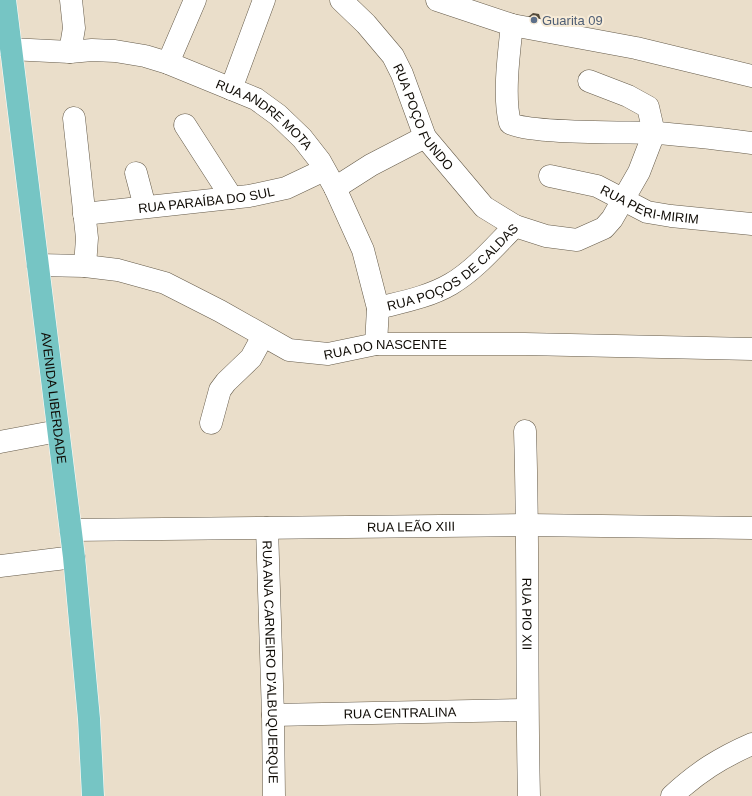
<svg xmlns="http://www.w3.org/2000/svg" width="752" height="796" font-family="Arial,sans-serif">
<style>
.building{fill:#544a3a}
.lines{fill:none;stroke-linecap:round;stroke-linejoin:round}
.minor-casing{stroke:#655b4a;stroke-width:23}
.major-casing{stroke:#fff;stroke-width:23}
.minor{stroke:#fff;stroke-width:22}
.major{stroke:#76c5c4;stroke-width:22}
.service-dot{fill:#5c6f8a;stroke:#f7ebd7;stroke-width:1.5}
.labels{text-anchor:middle;dominant-baseline:central;stroke-width:4;stroke-linejoin:round;paint-order:stroke}
.service-label{font-size:13px;fill:#4e5e75;stroke:#f7ebd7;text-anchor:start}
.street-label{font-size:13px;fill:#0f0b05;stroke:#f7ebd7}
</style>
<rect width="100%" height="100%" fill="#eadeca"/>
<!-- building -->
<polygon class="building" points="533,13 539,14 541,20 528,17"/>
<g class="lines">
<defs>
<g id="minor">
<path id="s1" d="M 341,0 L 366,24 L 393,56 L 402,74 L 425,137 L 484,207 L 515,226 L 546,236 L 577,240 L 604,228 L 612,219 L 639,172 L 654,133"/>
<polyline points="437,0 512,25 636,48 752,76"/>
<path d="M 512,25 C 509,52 503,97 510,123 C 527,134 628,132 655,133 C 687,135 720,139 752,143"/>
<path id="s2" d="M 10,49 L 70,52 L 92,50 L 115,51 L 145,56 L 168,63 L 256,99 L 278,115 L 302,138 L 320,161 L 335,188 L 363,250 L 378,308 L 376,344"/>
<polyline points="70,52 74,28 71,0"/>
<polyline points="168,63 195,0"/>
<polyline points="589,81 628,96 648,107 654,133"/>
<polyline points="231,89 264,0"/>
<polyline points="74,118 87,238 85,266"/>
<polyline points="185,125 232,198"/>
<polyline points="136,173 145,207"/>
<path id="s3" d="M 550,176 L 597,186 L 647,212 L 671,216 L 752,224"/>
<polyline points="335,188 371,165 425,137"/>
<path id="s4" d="M 84,214 L 249,196 L 286,188 L 324,170"/>
<path id="s5" d="M 38,265 L 85,266 L 118,270 L 165,283 L 220,311 L 289,350 L 328,354 L 376,344 L 525,344 L 752,349"/>
<path id="s6" d="M 378,308 C 402,302 429,297 451,284 C 475,270 495,246 515,226"/>
<polyline points="211,423 220,390 226,382 251,358 263,336"/>
<path id="s7" d="M 525,431 C 529,553 526,674 529,796"/>
<polyline points="0,442 58,431"/>
<path id="s8" d="M 267,528 L 273,715 L 274,796"/>
<path id="s9" d="M 71,530 L 528,525 L 752,528"/>
<polyline points="0,566 74,557"/>
<path id="s10" d="M 273,715 L 527,710"/>
<path d="M 672,796 C 698,772 720,758 752,744"/>
</g>
<g id="major">
<path id="s11" d="M 5,0 L 74,557 L 89,719 L 93,796"/>
</g>
</defs>
<!-- minor casing -->
<use href="#minor" class="minor-casing"/>
<!-- major casing -->
<use href="#major" class="major-casing"/>
<!-- minor -->
<use href="#minor" class="minor"/>
<!-- major -->
<use href="#major" class="major"/>
</g>
<!-- markers -->
<circle class="service-dot" cx="534" cy="20" r="4"/>
<g class="labels">
<!-- service labels -->
<g class="service-label">
<text x="542" y="20">Guarita 09</text>
</g>
<!-- street labels -->
<g class="street-label">
<text stroke="none"><textPath href="#s1" startOffset="145">RUA POÇO FUNDO</textPath></text>
<text stroke="none"><textPath href="#s2" startOffset="270">RUA ANDRE MOTA</textPath></text>
<text stroke="none"><textPath href="#s4" startOffset="123">RUA PARAÍBA DO SUL</textPath></text>
<text stroke="none"><textPath href="#s3" startOffset="105">RUA PERI-MIRIM</textPath></text>
<text stroke="none"><textPath href="#s6" startOffset="87">RUA POÇOS DE CALDAS</textPath></text>
<text stroke="none"><textPath href="#s5" startOffset="367">RUA DO NASCENTE</textPath></text>
<text stroke="none"><textPath href="#s11" startOffset="401">AVENIDA LIBERDADE</textPath></text>
<text stroke="none"><textPath href="#s9" startOffset="340">RUA LEÃO XIII</textPath></text>
<text stroke="none"><textPath href="#s7" startOffset="183">RUA PIO XII</textPath></text>
<text stroke="none"><textPath href="#s8" startOffset="134">RUA ANA CARNEIRO D'ALBUQUERQUE</textPath></text>
<text stroke="none"><textPath href="#s10" startOffset="127">RUA CENTRALINA</textPath></text>
</g>
</g>
</svg>
